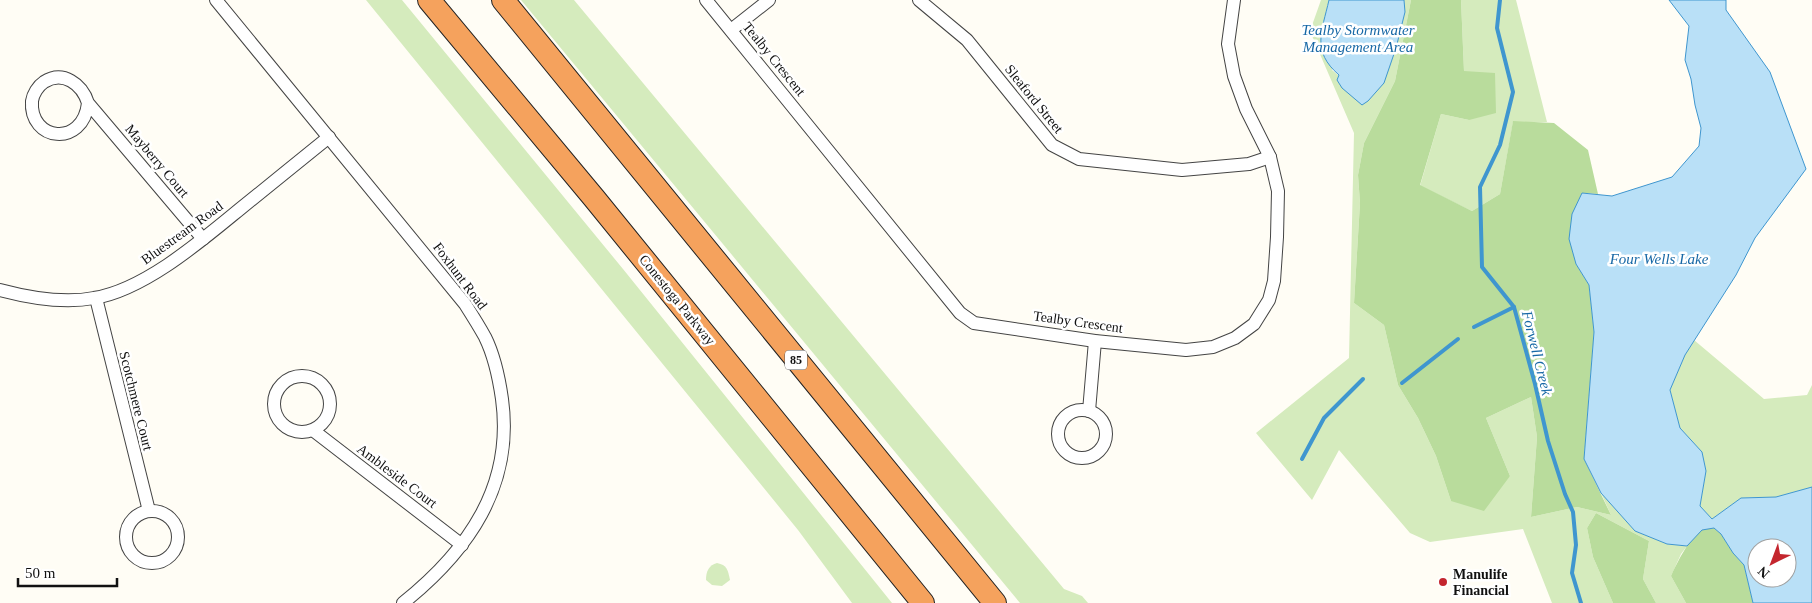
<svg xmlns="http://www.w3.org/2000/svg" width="1812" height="603" font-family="'Times New Roman',serif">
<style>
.green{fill:#d5ebbd}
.forest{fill:#b9dc9c}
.water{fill:#b9e0f7;stroke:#3f96cf;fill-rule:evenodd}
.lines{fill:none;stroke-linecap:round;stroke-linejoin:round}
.stream{stroke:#3f96cf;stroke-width:4}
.minor-casing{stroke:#444;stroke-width:14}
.motorway-casing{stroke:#222;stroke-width:24}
.minor{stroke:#fff;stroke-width:12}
.motorway{stroke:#f5a25d;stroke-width:22}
.poi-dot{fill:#c4262e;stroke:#fff;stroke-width:2}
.labels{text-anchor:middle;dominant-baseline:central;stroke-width:5;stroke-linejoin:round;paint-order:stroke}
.shield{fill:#fff;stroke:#585858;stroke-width:1}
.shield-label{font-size:12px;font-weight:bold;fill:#111}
.street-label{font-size:14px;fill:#111;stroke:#fff}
.poi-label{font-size:14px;font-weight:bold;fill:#111;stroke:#fff;text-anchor:start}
.water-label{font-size:15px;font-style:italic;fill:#1768a6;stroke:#fff}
</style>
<rect width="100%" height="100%" fill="#fffdf5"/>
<!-- green -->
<g class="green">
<polygon points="366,0 402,0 623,269 892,603 852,603 798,530"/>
<polygon points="521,0 574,0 1064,589 1082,596 1088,603 1020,603"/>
<polygon points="1321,0 1329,0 1326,12 1332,70 1339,76 1396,48 1405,12 1404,0 1411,0 1395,81 1364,143 1358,175 1360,203 1354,303 1384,325 1398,385 1418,418 1436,456 1451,501 1510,476 1486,418 1531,397 1537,437 1531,517 1577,507 1611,515 1601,493 1635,531 1667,544 1687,546 1681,554 1671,576 1686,603 1656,603 1643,579 1649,541 1596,513 1587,528 1593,557 1613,603 1552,603 1523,529 1430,542 1410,533 1339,450 1312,500 1256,433 1349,358 1354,133 1310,31"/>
<polygon points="1461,0 1516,0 1547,122 1513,122 1500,194 1472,211 1420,186 1441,114 1469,120 1464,71"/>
<polygon points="1694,340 1764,399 1807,395 1812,385 1812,487 1776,497 1741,498 1712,519 1700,506 1706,471 1702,452 1680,428 1670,390 1685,355"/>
<path d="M 717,563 C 727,565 728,570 730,580 L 722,586 L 712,585 L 706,580 C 706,571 709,565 717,563 Z"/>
</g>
<!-- forest -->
<g class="forest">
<polygon points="1411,0 1461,0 1464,71 1495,73 1496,113 1469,120 1441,114 1420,185 1472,211 1500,194 1513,121 1554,123 1588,150 1598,194 1582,193 1576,264 1589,285 1594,332 1584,459 1611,515 1577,507 1531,517 1537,437 1531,397 1486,418 1510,476 1484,511 1451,501 1436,456 1418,418 1398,385 1384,325 1354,303 1360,203 1358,175 1364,143 1395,81"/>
<polygon points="1596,513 1649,541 1643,579 1656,603 1613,603 1593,557 1587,528"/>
<path d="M 1714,528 L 1721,534 L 1733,553 L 1744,565 L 1753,603 L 1686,603 L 1671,576 C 1677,563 1689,538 1702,530 C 1705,529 1710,528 1714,528 Z"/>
</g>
<!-- water -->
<g class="water">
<path d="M 1329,0 L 1404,0 L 1405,12 L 1396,48 L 1384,83 L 1368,101 L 1362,105 L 1342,88 L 1337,80 L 1339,75 C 1311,51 1322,31 1329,0 Z"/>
<path d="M 1669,0 L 1726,0 L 1726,10 L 1770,72 L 1806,169 L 1755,238 L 1736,275 L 1685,355 L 1670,390 L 1680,428 L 1702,452 L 1706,471 L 1700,506 L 1712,519 L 1741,498 L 1776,497 L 1812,487 L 1812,603 L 1753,603 L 1744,565 L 1733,553 L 1721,534 L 1714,528 L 1702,530 L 1687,546 L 1667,544 L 1635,531 L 1601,493 L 1584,459 L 1594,332 L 1589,285 L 1576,264 L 1569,239 L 1572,214 L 1582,193 L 1612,196 L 1672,177 L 1699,146 L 1701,128 L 1695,105 L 1691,79 L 1685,60 L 1689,26 ZM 1757,548 L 1787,548 L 1787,578 L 1757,578 Z"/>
</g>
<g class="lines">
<!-- stream -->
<g class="stream">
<polyline points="1500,0 1497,28 1513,92 1500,145 1480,187 1482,267 1514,307 1535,384 1548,441 1565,494 1573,512 1576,545 1572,573 1581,603"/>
<polyline points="1474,327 1514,307"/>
<polyline points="1402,383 1458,339"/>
<polyline points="1302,459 1324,418 1363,379"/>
</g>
<defs>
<g id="minor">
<path d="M 216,0 L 465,304 C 472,315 479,326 485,337 C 494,355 499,378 502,399 C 514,486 468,551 403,603"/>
<polyline points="706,0 960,313 974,323 1095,341 1186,350 1213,347 1235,338 1254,324 1269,300 1274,281 1277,237 1278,191 1270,157 1246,109 1234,76 1228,44 1234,0"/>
<polyline points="919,0 967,40 1052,145 1079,159 1182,170 1249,164 1270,157"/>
<polyline points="731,30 769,0"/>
<path d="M 88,103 C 83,148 29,141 32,101 C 33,94 38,86 44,82 C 63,70 82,84 88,103 L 203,239"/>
<path d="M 0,290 C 30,298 63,304 94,298 C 144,290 201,241 240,209 C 270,185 299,161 329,137"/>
<polyline points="96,298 149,511"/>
<circle cx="302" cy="404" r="28"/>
<circle cx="1082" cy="434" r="24"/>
<polyline points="1089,411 1095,341"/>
<polyline points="314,431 462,545"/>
<circle cx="152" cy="537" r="26"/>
</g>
<g id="motorway">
<polyline points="429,0 594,198 923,603"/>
<polyline points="503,0 995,603"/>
</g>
</defs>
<!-- minor casing -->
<use href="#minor" class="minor-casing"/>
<!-- motorway casing -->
<use href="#motorway" class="motorway-casing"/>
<!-- minor -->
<use href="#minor" class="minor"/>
<!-- motorway -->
<use href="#motorway" class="motorway"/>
</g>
<!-- markers -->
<circle class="poi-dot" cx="1443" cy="582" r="5"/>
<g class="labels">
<!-- shield labels -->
<rect class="shield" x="785" y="350.5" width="22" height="19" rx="4"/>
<g class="shield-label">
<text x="796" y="360">85</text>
</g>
<!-- street labels -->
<g class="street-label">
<text transform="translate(774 59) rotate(51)">Tealby Crescent</text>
<text transform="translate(1034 99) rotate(51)">Sleaford Street</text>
<text transform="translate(157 161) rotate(50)">Mayberry Court</text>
<text transform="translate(182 233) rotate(-36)">Bluestream Road</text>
<text transform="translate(460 276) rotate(53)">Foxhunt Road</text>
<text transform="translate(677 300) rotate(51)">Conestoga Parkway</text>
<text transform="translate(1078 322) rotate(8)">Tealby Crescent</text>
<text transform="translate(136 401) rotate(76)">Scotchmere Court</text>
<text transform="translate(397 476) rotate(37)">Ambleside Court</text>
</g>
<!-- poi labels -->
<g class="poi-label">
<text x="1453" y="574">Manulife<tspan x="1453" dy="16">Financial</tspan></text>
</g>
<!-- water labels -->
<g class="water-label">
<text x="1358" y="30">Tealby Stormwater<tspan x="1358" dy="17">Management Area</tspan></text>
<text x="1659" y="259">Four Wells Lake</text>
<text transform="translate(1537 353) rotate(76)">Forwell Creek</text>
</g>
</g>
<!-- north arrow -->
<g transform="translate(1772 563) rotate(222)"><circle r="24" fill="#ffffff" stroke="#a0a0a0"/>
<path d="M0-4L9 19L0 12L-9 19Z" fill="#c4262e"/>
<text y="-8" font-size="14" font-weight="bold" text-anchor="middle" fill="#111111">N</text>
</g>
<!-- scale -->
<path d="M18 578v8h99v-8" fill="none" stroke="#111111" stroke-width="2.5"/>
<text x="25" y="578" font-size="15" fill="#111111" stroke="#ffffff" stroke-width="4" paint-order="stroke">50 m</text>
</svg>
